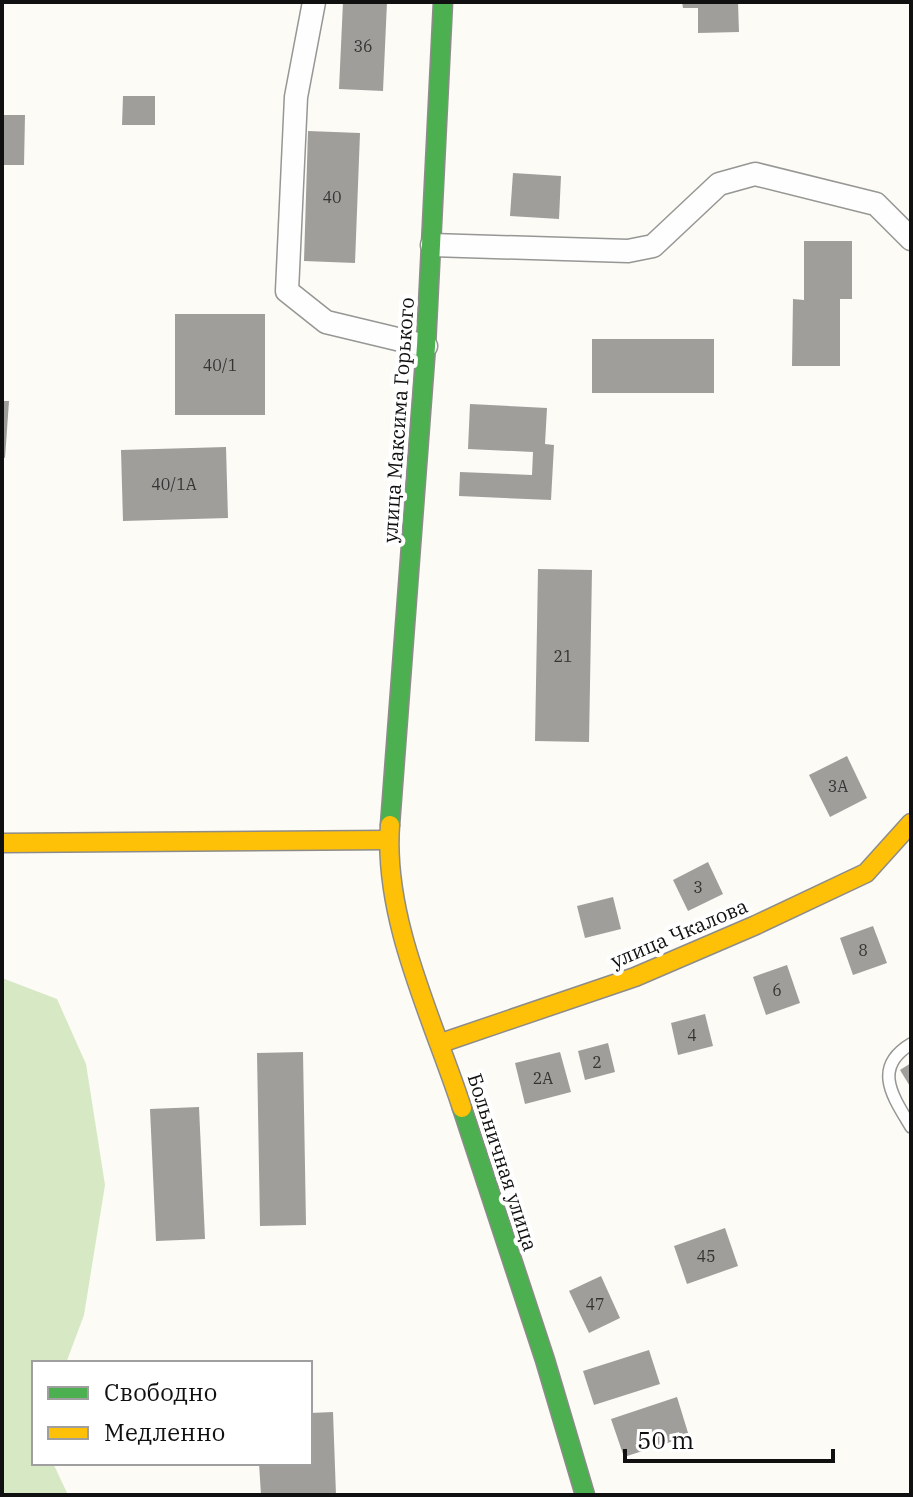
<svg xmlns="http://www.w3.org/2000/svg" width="913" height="1497" font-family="'IBM Plex Serif',serif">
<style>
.forest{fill:#d7e8c5}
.building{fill:#a09e9b}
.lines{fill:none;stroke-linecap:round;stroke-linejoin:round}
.lane-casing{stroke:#969694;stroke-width:14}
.street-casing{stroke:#969694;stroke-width:25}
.fast-casing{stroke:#8d8c8a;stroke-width:21}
.slow-casing{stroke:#8d8c8a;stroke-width:21}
.lane{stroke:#fffefe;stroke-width:11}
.street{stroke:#fffefe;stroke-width:22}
.fast{stroke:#4caf50;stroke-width:18}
.slow{stroke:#ffc107;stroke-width:18}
.labels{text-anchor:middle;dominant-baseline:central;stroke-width:8;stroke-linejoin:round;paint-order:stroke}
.number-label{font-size:16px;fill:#343433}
.street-label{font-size:20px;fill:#101010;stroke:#fff}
</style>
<rect width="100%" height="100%" fill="#fcfbf6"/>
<!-- forest -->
<polygon class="forest" points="2,978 57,999 86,1064 105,1185 84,1315 66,1363 34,1363 34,1463 53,1463 68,1495 2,1495"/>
<!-- building -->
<g class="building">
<polygon points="343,2 387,2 383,91 339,89"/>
<polygon points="682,2 738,2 739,32 698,33 698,8 683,8"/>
<polygon points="123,96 155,96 155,125 122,125"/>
<polygon points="2,115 25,115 24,165 2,165"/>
<polygon points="308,131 360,133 355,263 304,261"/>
<polygon points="513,173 561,176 559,219 510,216"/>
<polygon points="804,241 852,241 852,299 840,299 840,366 792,366 793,299 804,300"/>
<rect x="175" y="314" width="90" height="101"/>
<rect x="592" y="339" width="122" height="54"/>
<polygon points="2,401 9,401 5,458 2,457"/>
<polygon points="470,404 547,408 545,444 554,445 551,500 459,496 460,472 532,475 533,452 468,449"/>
<polygon points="226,447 228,518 123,521 121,450"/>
<polygon points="538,569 592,570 589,742 535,741"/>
<polygon points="847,756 867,798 830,817 809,775"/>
<polygon points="708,862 723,894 688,911 673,880"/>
<polygon points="613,897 621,929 585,938 577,906"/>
<polygon points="873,926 887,963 853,975 840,938"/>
<polygon points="787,965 800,1003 766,1015 753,977"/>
<polygon points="705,1014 713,1046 678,1055 671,1023"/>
<polygon points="608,1043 615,1072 585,1080 578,1051"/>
<polygon points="303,1052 306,1225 260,1226 257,1053"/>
<polygon points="560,1052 571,1092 525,1104 515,1063"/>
<polygon points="911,1063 911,1088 900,1070"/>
<polygon points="199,1107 205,1239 156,1241 150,1109"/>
<polygon points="725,1228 738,1266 687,1284 674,1246"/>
<polygon points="601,1276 620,1318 589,1333 569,1291"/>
<polygon points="649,1350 660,1384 594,1405 583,1371"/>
<polygon points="677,1397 689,1436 624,1457 611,1419"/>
<polygon points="333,1412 336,1495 261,1495 259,1463 310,1463 310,1413"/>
</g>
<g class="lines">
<defs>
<path id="lane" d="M 911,1044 C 871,1068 894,1098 911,1127"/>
<g id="street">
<polyline points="314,2 296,97 287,291 326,322 426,346"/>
<polyline points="432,245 628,251 653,246 719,184 755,174 876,204 911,239"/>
</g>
<g id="fast">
<polyline points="390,825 426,346 443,2"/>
<polyline points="462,1108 545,1360 585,1495"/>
</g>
<g id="slow">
<path d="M 390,825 C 383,920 433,1019 462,1108"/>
<polyline points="2,843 389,840"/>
<polyline points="441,1043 635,977 756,925 866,873 911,823"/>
</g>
</defs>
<!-- lane casing -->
<use href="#lane" class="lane-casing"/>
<!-- street casing -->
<use href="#street" class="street-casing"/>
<!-- fast casing -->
<use href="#fast" class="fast-casing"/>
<!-- slow casing -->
<use href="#slow" class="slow-casing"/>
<!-- lane -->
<use href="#lane" class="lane"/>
<!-- street -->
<use href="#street" class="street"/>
<!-- fast -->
<use href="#fast" class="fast"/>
<!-- slow -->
<use href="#slow" class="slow"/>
</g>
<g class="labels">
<!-- number labels -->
<g class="number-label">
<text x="363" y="46">36</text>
<text x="332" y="197">40</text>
<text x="220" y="365">40/1</text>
<text x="174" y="484">40/1А</text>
<text x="563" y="656">21</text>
<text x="838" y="786">3А</text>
<text x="698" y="887">3</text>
<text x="863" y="950">8</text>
<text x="777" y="990">6</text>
<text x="692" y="1035">4</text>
<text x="597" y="1062">2</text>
<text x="543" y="1078">2А</text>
<text x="706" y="1256">45</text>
<text x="595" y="1304">47</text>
</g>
<!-- street labels -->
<g class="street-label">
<text transform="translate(398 420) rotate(-86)">улица Максима Горького</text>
<text transform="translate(679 933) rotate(-23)">улица Чкалова</text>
<text transform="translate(503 1162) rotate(72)">Больничная улица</text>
</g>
</g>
<!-- border -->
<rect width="913" height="1497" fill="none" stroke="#101010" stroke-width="8"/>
<!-- legend -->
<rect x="32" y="1361" width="280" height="104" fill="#ffffff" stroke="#9f9f9f" stroke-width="2"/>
<rect x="48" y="1387" width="40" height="12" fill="#4caf50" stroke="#9f9f9f" stroke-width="2"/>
<text x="104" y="1401" font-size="24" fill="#101010">Свободно</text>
<rect x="48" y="1427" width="40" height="12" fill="#ffc107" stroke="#9f9f9f" stroke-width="2"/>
<text x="104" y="1441" font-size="24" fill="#101010">Медленно</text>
<!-- scale -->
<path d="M625 1449v12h208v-12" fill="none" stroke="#101010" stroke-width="4"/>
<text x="637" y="1449" font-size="24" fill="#101010" stroke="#ffffff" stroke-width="6" paint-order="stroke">50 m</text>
</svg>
